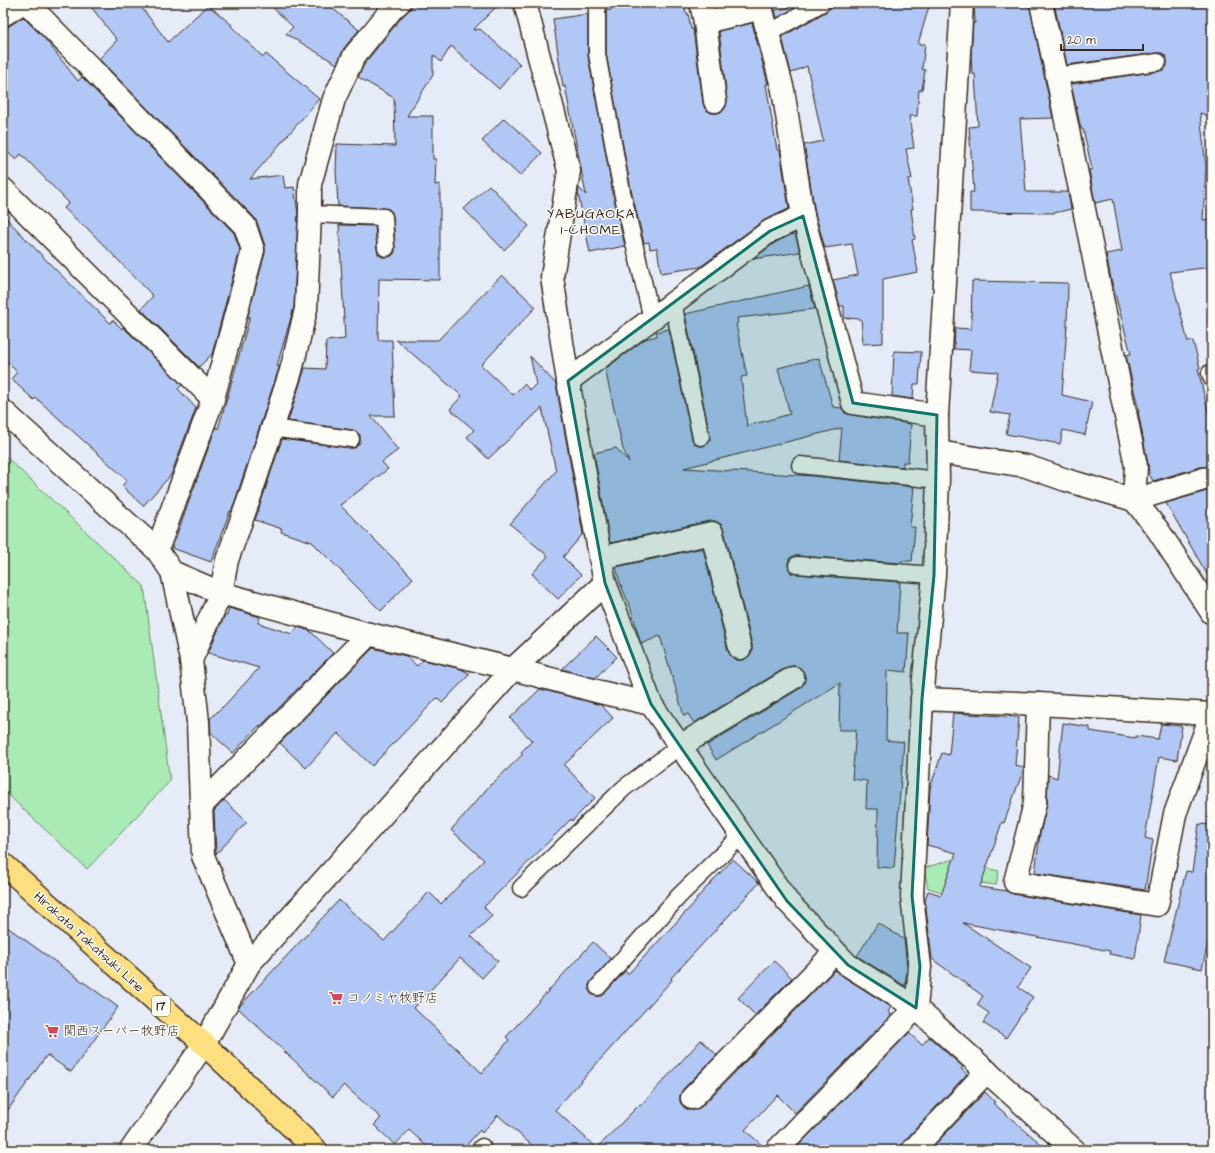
<svg xmlns="http://www.w3.org/2000/svg" width="1215" height="1153" font-family="'Architects Daughter','Klee One',sans-serif">
<style>
.green{fill:#a8ebb5;stroke:#728a6a}
.building{fill:#b1c7f6;stroke:#3b2a1e}
.lines{fill:none;stroke-linecap:round;stroke-linejoin:round}
.service-casing{stroke:#3b2a1e;stroke-width:19}
.minor-casing{stroke:#3b2a1e;stroke-width:25}
.primary-casing{stroke:#3b2a1e;stroke-width:25}
.service{stroke:#fdfcf7;stroke-width:16}
.minor{stroke:#fdfcf7;stroke-width:22}
.primary{stroke:#fddf80;stroke-width:22}
.marked{fill:#0f766e;fill-opacity:0.2;stroke:#0f766e;stroke-width:3;stroke-linejoin:round}
.labels{text-anchor:middle;dominant-baseline:central;stroke-width:3;stroke-linejoin:round;paint-order:stroke}
.shield{fill:#fdfcf7;stroke:#75695f;stroke-width:1}
.shield-label{font-size:12px;font-weight:bold;fill:#3b2a1e}
.street-label{font-size:13px;fill:#3b2a1e;stroke:#fdfcf7}
.poi-label{font-size:13px;fill:#3b2a1e;stroke:#fdfcf7;text-anchor:start}
.neighbourhood-label{font-size:14px;letter-spacing:1px;fill:#3b2a1e;stroke:#fdfcf7}
</style>
<rect width="100%" height="100%" fill="#e6ecf7"/>
<filter id="ink" filterUnits="userSpaceOnUse"><feTurbulence type="fractalNoise" baseFrequency=".025" numOctaves="2"/><feDisplacementMap in="SourceGraphic" scale="8" xChannelSelector="R" yChannelSelector="G"/><feConvolveMatrix kernelMatrix="1 2 1 2 8 2 1 2 1" color-interpolation-filters="sRGB"/></filter>
<g filter="url(#ink)">
<!-- green -->
<g class="green">
<polygon points="3,454 144,586 170,781 87,869 3,790"/>
<polygon points="950,860 999,871 996,885 980,883 953,895 928,888 924,868"/>
</g>
<!-- building -->
<g class="building">
<polygon points="88,3 138,3 168,42 208,5 232,25 231,26 263,57 266,54 319,99 250,179 283,175 285,188 294,187 298,214 294,307 277,366 279,366 279,368 236,498 231,512 230,511 211,562 172,548 216,427 218,429 228,395 250,316 247,319 265,253 265,246 257,222 254,217 99,59 117,40"/>
<polygon points="268,3 326,3 359,30 344,48 337,64 286,34 293,27"/>
<polygon points="416,3 500,3 473,30 480,29 520,64 499,89 451,46 441,62 433,55 433,75 407,116 433,116 433,159 436,159 435,185 440,184 440,280 379,279 378,340 392,340 395,416 371,416 398,450 382,462 388,469 340,505 413,578 381,611 312,542 281,532 282,529 255,520 282,439 350,448 355,448 359,444 360,441 360,435 356,431 353,430 288,421 305,368 325,369 326,341 345,339 339,225 375,226 377,249 378,254 382,257 387,257 392,256 395,252 395,247 393,216 392,212 389,209 384,208 338,206 336,171 337,144 395,146 394,98 358,77 365,63 401,18"/>
<polygon points="629,3 684,3 686,13 688,13 691,29 693,29 703,103 705,109 711,113 717,113 723,111 726,106 727,100 719,31 752,23 768,84 766,84 777,150 780,150 789,209 763,221 700,267 661,273 657,248 650,249 649,242 644,243 631,190 606,53 606,11 611,10 610,7"/>
<polygon points="785,3 803,3 777,18 775,10 788,8"/>
<polygon points="831,3 930,3 918,44 925,44 922,69 925,70 922,90 919,90 917,116 909,116 914,148 906,149 912,179 908,179 913,209 911,209 915,239 912,240 918,272 883,279 883,343 863,344 861,319 844,318 844,306 840,306 833,280 858,275 852,244 825,248 815,213 804,145 823,141 807,66 791,73 782,37 827,11 830,7"/>
<polygon points="974,3 1029,3 1053,118 1020,119 1026,192 1068,192 1071,209 1054,213 970,212 970,192 974,192 969,127 978,126 975,74 972,74 971,55 973,23 975,23"/>
<polygon points="1054,3 1212,3 1212,117 1200,113 1206,167 1203,220 1212,219 1212,267 1170,272 1188,342 1193,341 1200,368 1198,369 1212,429 1212,466 1200,467 1153,481 1149,474 1148,464 1138,411 1139,412 1126,355 1131,354 1111,279 1106,254 1122,251 1113,199 1095,203 1089,170 1092,169 1083,129 1081,129 1071,84 1159,71 1164,70 1167,66 1167,60 1166,56 1162,53 1157,53 1067,65"/>
<polygon points="588,14 588,56 613,194 625,246 590,253 578,193 579,188 586,195 565,86 563,87 553,19"/>
<polygon points="23,17 45,39 78,81 82,77 234,233 240,250 212,354 199,367 141,309 153,296 85,226 84,227 64,208 69,203 21,154 16,160 3,148 3,30"/>
<polygon points="504,118 542,153 520,176 482,141"/>
<polygon points="489,185 529,226 504,250 464,209"/>
<polygon points="3,215 50,264 110,323 113,320 122,329 123,327 182,385 178,389 196,408 171,475 143,506 122,486 127,480 36,398 34,400 11,379 17,372 3,358"/>
<polygon points="795,233 800,252 753,259 776,242"/>
<polygon points="502,275 536,307 481,365 513,395 524,384 530,390 536,384 530,356 556,384 583,534 563,557 581,575 558,599 532,574 548,556 510,524 556,471 542,408 488,459 467,437 474,430 450,409 462,396 396,340 438,340"/>
<polygon points="972,281 1068,283 1067,326 1062,395 1092,402 1085,435 1063,430 1060,444 1006,434 1010,415 990,412 998,372 969,370 971,350 954,349 955,328 971,329"/>
<polygon points="809,286 815,309 737,318 738,323 736,324 747,376 741,377 747,426 790,414 778,368 819,358 833,407 842,408 845,413 851,415 911,424 908,462 903,462 903,467 839,460 842,428 684,468 813,476 914,487 910,527 915,527 912,561 901,561 901,563 798,556 793,556 789,559 788,565 789,569 791,573 796,574 900,582 897,633 909,633 906,672 887,670 886,740 904,742 894,868 877,867 878,809 866,809 867,781 852,779 856,730 839,730 840,683 716,760 707,745 799,689 804,684 805,678 803,671 799,667 793,666 787,667 694,723 688,714 684,716 660,636 641,644 631,609 620,583 616,567 703,548 728,651 731,656 736,660 743,660 748,657 752,652 752,645 724,530 721,524 715,521 709,521 610,543 594,453 616,448 629,462 623,449 605,369 645,339 657,336 656,332 669,329 692,439 694,443 698,446 703,446 707,444 710,440 710,435 685,314"/>
<polygon points="894,351 921,352 919,384 914,384 913,399 892,396"/>
<polygon points="1207,491 1212,491 1212,583 1166,503"/>
<polygon points="229,608 260,617 258,623 292,634 298,627 310,631 333,653 261,726 260,725 233,753 211,733 210,719 222,707 222,708 259,668 208,653 225,615 227,616"/>
<polygon points="596,636 617,657 595,678 562,669"/>
<polygon points="373,648 406,656 417,666 423,660 461,669 470,674 442,703 437,698 372,766 338,733 306,768 280,743"/>
<polygon points="540,689 601,705 613,718 564,765 595,798 572,821 571,819 484,907 492,916 471,936 498,961 482,978 460,958 414,1008 482,1073 509,1040 506,1037 593,942 611,959 591,981 589,985 589,990 591,994 596,996 601,996 605,993 625,971 628,974 697,900 696,899 733,859 759,883 671,978 672,980 555,1110 597,1148 639,1105 640,1106 701,1040 717,1055 683,1089 680,1095 680,1102 684,1107 689,1110 696,1110 701,1107 835,970 841,975 891,1007 888,1012 891,1015 795,1113 777,1095 745,1130 765,1148 765,1150 537,1150 498,1115 482,1133 480,1130 462,1150 431,1150 409,1130 395,1145 374,1125 381,1118 344,1085 333,1097 238,1008 339,900 384,941 429,892 441,904 484,860 451,830 491,784 492,784 523,754 521,752 532,741 510,718"/>
<polygon points="953,713 1019,717 1015,765 1024,767 1024,768 1004,823 1002,822 980,887 1007,891 1013,894 1141,915 1135,959 1109,954 1110,951 963,923 1031,968 1018,987 1033,997 1006,1038 983,1023 989,1013 977,1005 983,996 932,959 925,900 928,891 941,895 956,853 927,845 930,788 942,753 949,755"/>
<polygon points="1063,723 1090,727 1090,731 1136,738 1136,736 1158,739 1161,724 1182,726 1177,760 1159,757 1145,838 1153,840 1145,890 1035,873 1040,834 1047,804 1048,775 1057,778"/>
<polygon points="224,800 247,822 216,854 214,811"/>
<polygon points="1199,824 1212,825 1212,913 1207,947 1202,969 1164,961 1186,871 1192,872"/>
<polygon points="878,923 904,939 907,967 905,986 857,956"/>
<polygon points="3,924 118,1007 71,1072 47,1055 3,1117"/>
<polygon points="774,961 792,978 755,1015 738,998"/>
<polygon points="909,1033 922,1045 929,1037 963,1067 961,1069 967,1074 904,1141 901,1147 901,1150 794,1150"/>
<polygon points="985,1092 995,1102 993,1103 1048,1150 930,1150"/>
</g>
<g class="lines">
<defs>
<g id="service">
<polyline points="597,3 597,54 622,192 652,319"/>
<polyline points="769,33 822,3"/>
<polyline points="1057,76 1158,62"/>
<polyline points="310,214 384,217 386,248"/>
<polyline points="673,303 701,437"/>
<polyline points="1210,373 1212,379"/>
<polyline points="272,428 351,439"/>
<polyline points="800,465 938,480"/>
<polyline points="797,565 934,575"/>
<polyline points="521,888 624,788 680,746"/>
<polyline points="598,987 679,896 742,835"/>
<polyline points="480,1150 482,1147"/>
</g>
<g id="minor">
<polyline points="27,3 245,226 253,250 213,399 157,550"/>
<polyline points="701,3 705,22 762,8"/>
<polyline points="760,3 783,90 803,216"/>
<polyline points="1041,3 1057,76 1136,466 1134,500 1158,530 1212,613"/>
<polyline points="3,15 22,3"/>
<polyline points="705,22 715,101"/>
<polyline points="3,189 213,399"/>
<polyline points="568,381 770,231 803,216 853,403 937,415"/>
<polyline points="3,411 157,550 172,572 191,660 198,722 203,856 249,964"/>
<polyline points="938,452 1026,466 1066,480 1134,500 1204,479 1212,478"/>
<polyline points="600,558 712,533 740,648"/>
<polyline points="172,572 221,593 369,634 513,669 600,692 651,704 787,901 848,965 916,1008 1074,1150"/>
<polyline points="605,583 651,704"/>
<polyline points="191,660 221,593 227,560 248,502 291,371 306,309 310,214 310,184 334,99 354,56 392,9 399,3"/>
<polyline points="922,699 1038,704"/>
<polyline points="1211,714 1038,704 1035,803 1015,882 1157,905 1175,814 1212,713"/>
<polyline points="680,746 793,678"/>
<polyline points="201,806 369,634"/>
<polyline points="692,1098 835,952"/>
<polyline points="131,1150 204,1044 249,964 513,669 605,583 568,381 552,277 569,171 525,3"/>
<polyline points="777,1150 916,1008 920,967 912,896 922,699 934,575 938,480 937,415 962,3"/>
<polyline points="913,1150 987,1071"/>
</g>
<polyline id="primary" points="3,864 204,1044 316,1150"/>
</defs>
<!-- service casing -->
<use href="#service" class="service-casing"/>
<!-- minor casing -->
<use href="#minor" class="minor-casing"/>
<!-- primary casing -->
<use href="#primary" class="primary-casing"/>
<!-- service -->
<use href="#service" class="service"/>
<!-- minor -->
<use href="#minor" class="minor"/>
<!-- primary -->
<use href="#primary" class="primary"/>
</g>
</g>
<!-- marked area -->
<path class="marked" d="M 803,216 L 853,403 L 937,415 L 934,575 L 922,699 L 912,896 L 920,967 L 916,1008 L 848,965 L 787,901 L 651,704 L 605,583 L 568,381 L 770,231 Z"/>
<!-- icons -->
<defs>
<symbol id="supermarket-bare" viewBox="-9 -9 18 18"><path d="M-6-5.5h2.5l.6 2H6L4.5 2H-2.5L-4.4-4H-6ZM-1.5 3.2a1.3 1.3 0 1 0 .1 0ZM3 3.2a1.3 1.3 0 1 0 .1 0Z" fill="#d1495b" stroke="#fdfcf7" stroke-width="2.5" paint-order="stroke"/></symbol>
</defs>
<g fill-rule="evenodd">
<use href="#supermarket-bare" x="326" y="988" width="20" height="20"/>
<use href="#supermarket-bare" x="42" y="1021" width="20" height="20"/>
</g>
<g class="labels">
<!-- shield labels -->
<rect class="shield" x="152" y="996" width="18" height="20" rx="3"/>
<g class="shield-label">
<text x="161" y="1006">17</text>
</g>
<!-- street labels -->
<g class="street-label">
<text transform="translate(89 942) rotate(42)">Hirakata Takatsuki Line</text>
</g>
<!-- poi labels -->
<g class="poi-label">
<text x="347" y="998">コノミヤ牧野店</text>
<text x="63" y="1031">関西スーパー牧野店</text>
</g>
<!-- neighbourhood labels -->
<g class="neighbourhood-label">
<text x="591" y="214">YABUGAOKA<tspan x="591" dy="16">1-CHOME</tspan></text>
</g>
</g>
<!-- margin -->
<rect width="1215" height="1153" fill="none" stroke="#fdfcf7" stroke-width="16"/>
<rect x="8" y="8" width="1199" height="1137" fill="none" stroke="#3b2a1e" stroke-width="1.5" filter="url(#ink)"/>
<!-- scale -->
<path d="M1061 44v6h82v-6" fill="none" stroke="#3b2a1e" stroke-width="2"/>
<text x="1067" y="44" font-size="12" fill="#3b2a1e" stroke="#fdfcf7" stroke-width="3" paint-order="stroke">20 m</text>
</svg>
